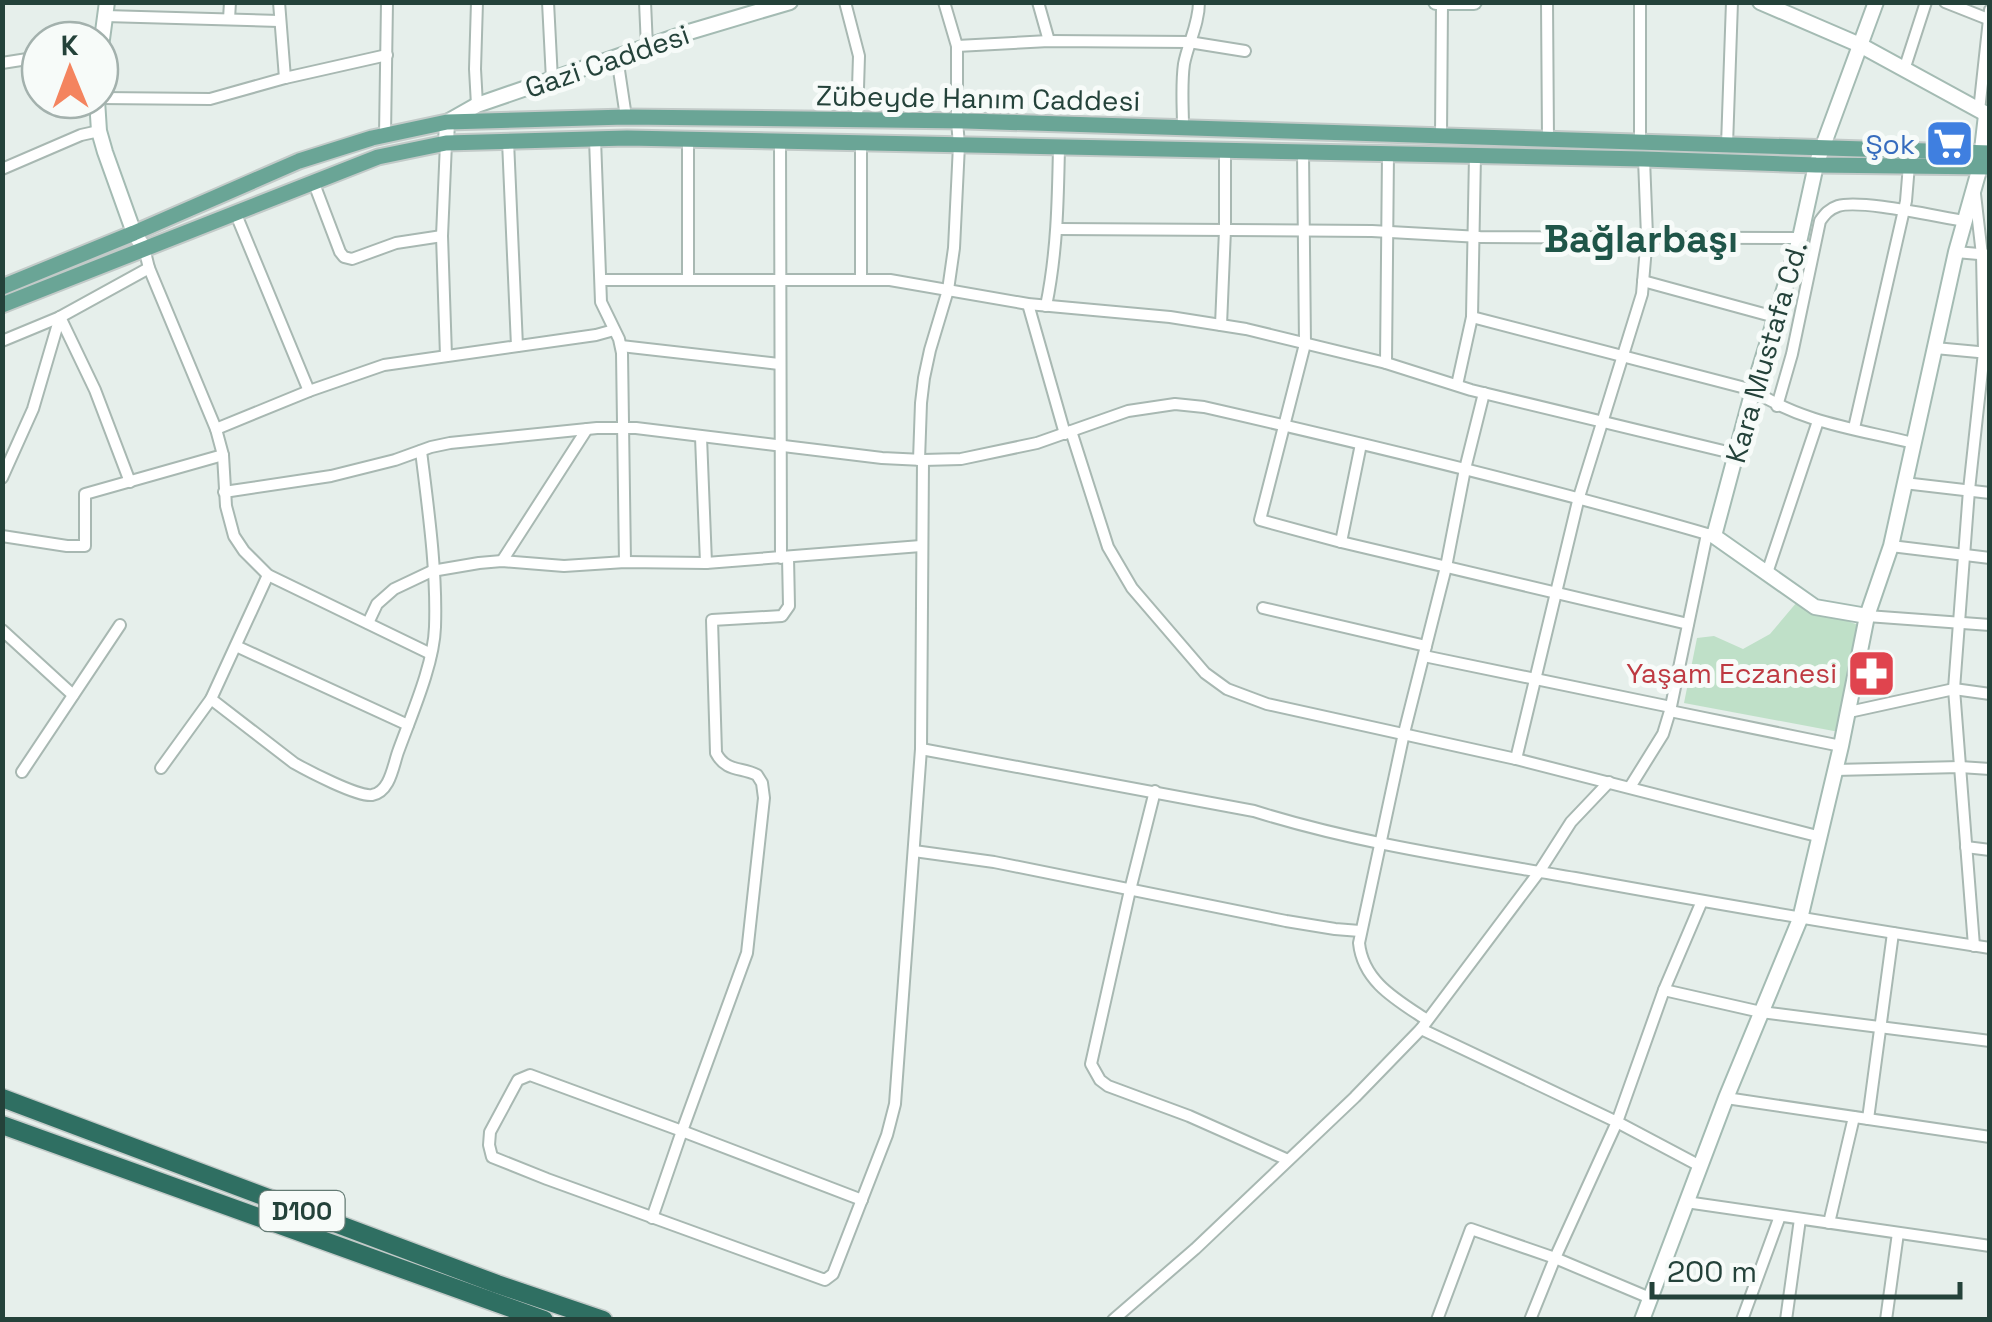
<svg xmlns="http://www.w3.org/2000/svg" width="1992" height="1322" font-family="'Space Grotesk',sans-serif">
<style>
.green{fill:#bfe0c8}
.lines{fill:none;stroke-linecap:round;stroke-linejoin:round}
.street-casing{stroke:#a8b8b2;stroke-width:14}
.secondary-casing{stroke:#a4bbb3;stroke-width:18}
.primary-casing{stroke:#c2cac8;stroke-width:19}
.highway-casing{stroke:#c2cac8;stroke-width:21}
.street{stroke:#fff;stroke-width:10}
.secondary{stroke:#fff;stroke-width:14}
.primary{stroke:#6aa596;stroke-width:15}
.highway{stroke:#2f6f62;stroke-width:18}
.labels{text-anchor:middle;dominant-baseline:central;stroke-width:10;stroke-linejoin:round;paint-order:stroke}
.shield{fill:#f7fbf9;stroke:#637a73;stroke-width:2.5}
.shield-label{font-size:25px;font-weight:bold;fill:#24423a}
.street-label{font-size:28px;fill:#24423a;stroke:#f7fbf9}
.shop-label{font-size:28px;fill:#366cbe;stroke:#f7fbf9;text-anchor:end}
.health-label{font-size:28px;fill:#be3a42;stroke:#f7fbf9;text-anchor:end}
.district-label{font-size:38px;font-weight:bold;fill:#1f5548;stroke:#f7fbf9}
</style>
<rect width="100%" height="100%" fill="#e6efeb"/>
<!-- green -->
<polygon class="green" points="1797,602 1861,626 1839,732 1684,703 1697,638 1714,636 1743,649 1770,634"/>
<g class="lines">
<defs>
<g id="street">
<polyline points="279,2 285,78"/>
<polyline points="548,2 552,80"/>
<polyline points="645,2 647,47"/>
<polyline points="845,2 859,56 857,120"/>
<polyline points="1038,2 1049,41"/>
<polyline points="1547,2 1548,140"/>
<polyline points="1945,2 1988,19"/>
<polyline points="105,16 279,21"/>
<polyline points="229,19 230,2"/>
<polyline points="957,46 1049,41 1189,42 1245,51"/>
<polyline points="617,57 626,117"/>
<polyline points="2,63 40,57"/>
<polyline points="1904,70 1926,2"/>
<polyline points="100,98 210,99 285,78 387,55"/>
<polyline points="477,105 475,69 477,2"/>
<polyline points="1979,111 1990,10"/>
<path d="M 1183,128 C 1183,107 1181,85 1184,64 C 1188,43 1199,24 1199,2"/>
<polyline points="385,135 387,2"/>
<polyline points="1441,136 1442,3"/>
<polyline points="595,139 601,302 619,339 622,353 625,562"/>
<polyline points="508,141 517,346"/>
<polyline points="780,141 781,558"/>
<polyline points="1640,143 1640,2"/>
<polyline points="1727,145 1732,2"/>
<polyline points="1303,152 1305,344 1260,520 1341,542 1688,624"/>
<polyline points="2,169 81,135 99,131"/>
<polyline points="313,181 340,252 344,257 352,259 396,243 442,236"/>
<polyline points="235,212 309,391"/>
<polyline points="1058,229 1372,231 1480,237 1800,238"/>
<polyline points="144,248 149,268 216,429 223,455 226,506 234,536 244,551 268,575 431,654"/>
<polyline points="1956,252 1990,255"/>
<polyline points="688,279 688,140"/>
<polyline points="601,280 890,280 1028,304 1170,317 1246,329 1386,363 1471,390 1736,454"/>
<polyline points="861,280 861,143"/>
<polyline points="1643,281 1775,317"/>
<polyline points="1028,304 1065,434"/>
<path d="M 1046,306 C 1057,253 1058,201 1059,146"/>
<polyline points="60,317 95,390 130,482"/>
<path d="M 1472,317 L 1753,390 C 1802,423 1857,429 1913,443"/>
<polyline points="1221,325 1225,230 1225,150"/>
<polyline points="2,341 60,317 149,268"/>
<polyline points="621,346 779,364"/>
<polyline points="1935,348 1989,353"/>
<polyline points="446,356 442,236 446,143"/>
<polyline points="1386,363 1388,153"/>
<polyline points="1457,385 1472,317 1475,155"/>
<path d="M 1777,406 L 1792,354 L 1820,221 C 1825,214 1829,209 1838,206 C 1861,199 1938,217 1965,221"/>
<polyline points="1854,428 1906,201 1909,165"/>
<polyline points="216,429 309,391 384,365 596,335 614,330"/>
<polyline points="1071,431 1108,547 1132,588 1205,673 1227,689 1267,704 1516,759 1821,837"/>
<polyline points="701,437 706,563"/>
<polyline points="919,460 921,403 924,378 930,350 948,290 954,248 959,145 957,121 957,46 944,2"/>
<polyline points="2,478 33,409 60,317"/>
<polyline points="1904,483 1990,493"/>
<path d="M 224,492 L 331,476 L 395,460 L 431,447 L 450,443 L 597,428 L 636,428 L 882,458 L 923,460 L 961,459 L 1037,443 L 1128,411 L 1175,404 L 1204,407 C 1375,446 1546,487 1714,536"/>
<polyline points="2,536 67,546 85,546 85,494 223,455"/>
<polyline points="1341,542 1361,444"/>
<polyline points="1891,546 1990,558"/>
<path d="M 788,557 L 789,606 L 782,616 L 712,620 L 716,753 C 726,772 741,767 757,775 L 762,783 L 764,798 L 747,953 L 682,1131 L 530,1075 L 518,1080 L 490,1132 L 489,1145 L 492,1157 L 547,1179 L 825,1280 L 833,1274 L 887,1135 L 895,1104 L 921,749 L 923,460"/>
<polyline points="502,561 587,429"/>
<polyline points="1767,573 1818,421"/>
<polyline points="1263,608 1426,646"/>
<polyline points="1867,616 1990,625"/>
<polyline points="368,623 377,604 394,589 432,571 479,563 502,561 564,566 625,562 706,563 921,546"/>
<polyline points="2,630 73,695"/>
<polyline points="236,646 408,725"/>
<polyline points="1424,656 1671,707"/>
<path d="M 211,699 L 294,763 C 308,771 358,797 372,795 C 390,792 393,766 398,752 C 411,716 434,664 435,627 C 437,570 428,508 421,451"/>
<polyline points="1670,711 1841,746"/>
<polyline points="1849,712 1954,689 1990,694"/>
<path d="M 921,749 L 1254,811 C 1359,844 1467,859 1575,878 C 1713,903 1851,927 1990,948"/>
<polyline points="1516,759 1579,497 1642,294 1647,236 1644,159"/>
<polyline points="161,768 211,699 268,575"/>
<polyline points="1835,770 1960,767 1990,769"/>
<polyline points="22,772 120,625"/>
<polyline points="1630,787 1663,734 1670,711 1707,534"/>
<polyline points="1155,791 1130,890 1091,1064 1100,1080 1108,1086 1189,1116 1288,1160"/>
<polyline points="1966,847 1990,850"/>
<polyline points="914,851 994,862 1286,921 1335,929 1360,931"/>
<polyline points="1974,946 1954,689 1969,490 1984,352 1982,255 1975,194"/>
<polyline points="1664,990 1761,1012 1990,1041"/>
<path d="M 1427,1020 C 1397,1000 1363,982 1359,943 L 1404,733 L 1446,567 L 1465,469 L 1484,393"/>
<polyline points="1421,1029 1617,1122 1700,1166"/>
<polyline points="1726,1098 1990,1137"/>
<polyline points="1868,1119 1893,933"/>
<polyline points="1686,1202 1990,1246"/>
<polyline points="652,1218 682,1131 862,1200"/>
<polyline points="1829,1223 1854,1117"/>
<polyline points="1113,1320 1195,1249 1355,1097 1421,1029 1539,872 1571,822 1609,782"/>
<polyline points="1437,1320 1471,1229 1555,1258 1650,1298"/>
<polyline points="1530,1320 1555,1258 1617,1122 1664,990 1702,901"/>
<polyline points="1742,1320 1780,1216"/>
<polyline points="1786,1320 1800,1219"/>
<polyline points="1886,1320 1898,1233"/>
</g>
<g id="secondary">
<polyline points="1436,2 1474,2"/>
<polyline points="1760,2 1860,45 1990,116"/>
<polyline points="100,54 107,2"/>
<polyline points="97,100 99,131 105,152 134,233 144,248"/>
<polyline points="446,143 447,122 477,105 689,32 790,2"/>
<polyline points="1867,616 1815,607 1714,536 1753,390 1800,238 1816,165 1876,2"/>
<polyline points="1642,1320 1726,1098 1800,919 1841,746 1867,616 1891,546 1956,252 1980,167 1986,115"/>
</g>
<g id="primary">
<polyline points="2,287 134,233 299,161 372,138 447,122 626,117 966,121 1990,153"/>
<polyline points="2,305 378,157 446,143 627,138 1644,159 1816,165 1990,167"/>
</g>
<g id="highway">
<polyline points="2,1098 497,1284 603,1320"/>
<polyline points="2,1125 544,1320"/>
</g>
</defs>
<!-- street casing -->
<use href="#street" class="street-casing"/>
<!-- secondary casing -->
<use href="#secondary" class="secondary-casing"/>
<!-- primary casing -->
<use href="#primary" class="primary-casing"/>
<!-- highway casing -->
<use href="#highway" class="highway-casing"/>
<!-- street -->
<use href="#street" class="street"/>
<!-- secondary -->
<use href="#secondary" class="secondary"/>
<!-- primary -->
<use href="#primary" class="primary"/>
<!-- highway -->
<use href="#highway" class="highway"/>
</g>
<!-- icons -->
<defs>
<symbol id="supermarket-square" viewBox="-11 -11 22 22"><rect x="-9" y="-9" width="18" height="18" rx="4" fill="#3f7fe0" stroke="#f7fbf9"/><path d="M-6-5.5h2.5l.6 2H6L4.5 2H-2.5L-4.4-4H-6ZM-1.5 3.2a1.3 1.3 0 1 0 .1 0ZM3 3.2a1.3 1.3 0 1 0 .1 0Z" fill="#fff"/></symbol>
<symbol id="pharmacy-square" viewBox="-11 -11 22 22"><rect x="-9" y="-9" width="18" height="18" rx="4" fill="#e0444e" stroke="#f7fbf9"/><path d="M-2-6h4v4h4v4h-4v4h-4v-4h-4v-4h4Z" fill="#fff"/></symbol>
</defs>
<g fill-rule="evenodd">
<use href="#supermarket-square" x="1922" y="116" width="55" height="55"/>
<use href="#pharmacy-square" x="1844" y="646" width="55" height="55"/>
</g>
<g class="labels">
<!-- shield labels -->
<rect class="shield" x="259.5" y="1191" width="85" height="40" rx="8"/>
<g class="shield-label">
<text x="302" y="1211">D100</text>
</g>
<!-- street labels -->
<g class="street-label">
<text transform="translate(607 61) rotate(-19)">Gazi Caddesi</text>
<text transform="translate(978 98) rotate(1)">Zübeyde Hanım Caddesi</text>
<text transform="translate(1766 352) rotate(-74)">Kara Mustafa Cd.</text>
</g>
<!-- shop labels -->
<g class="shop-label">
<text x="1915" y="144">Şok</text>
</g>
<!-- health labels -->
<g class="health-label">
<text x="1837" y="673">Yaşam Eczanesi</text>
</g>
<!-- district labels -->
<g class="district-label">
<text x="1641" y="239">Bağlarbaşı</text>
</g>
</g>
<!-- border -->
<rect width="1992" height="1322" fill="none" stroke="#24423a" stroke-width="10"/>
<!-- north arrow -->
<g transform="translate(70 70) rotate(359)"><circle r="48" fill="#f7fbf9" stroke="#a3b1ad" stroke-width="2.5"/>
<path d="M0-8L18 38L0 25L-18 38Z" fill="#f4845f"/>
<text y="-15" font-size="28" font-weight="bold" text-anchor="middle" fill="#24423a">K</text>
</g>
<!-- scale -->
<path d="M1652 1282v15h308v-15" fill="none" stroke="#24423a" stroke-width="5"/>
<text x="1667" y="1282" font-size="30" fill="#24423a" stroke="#f7fbf9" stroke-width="8" paint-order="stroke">200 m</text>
</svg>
